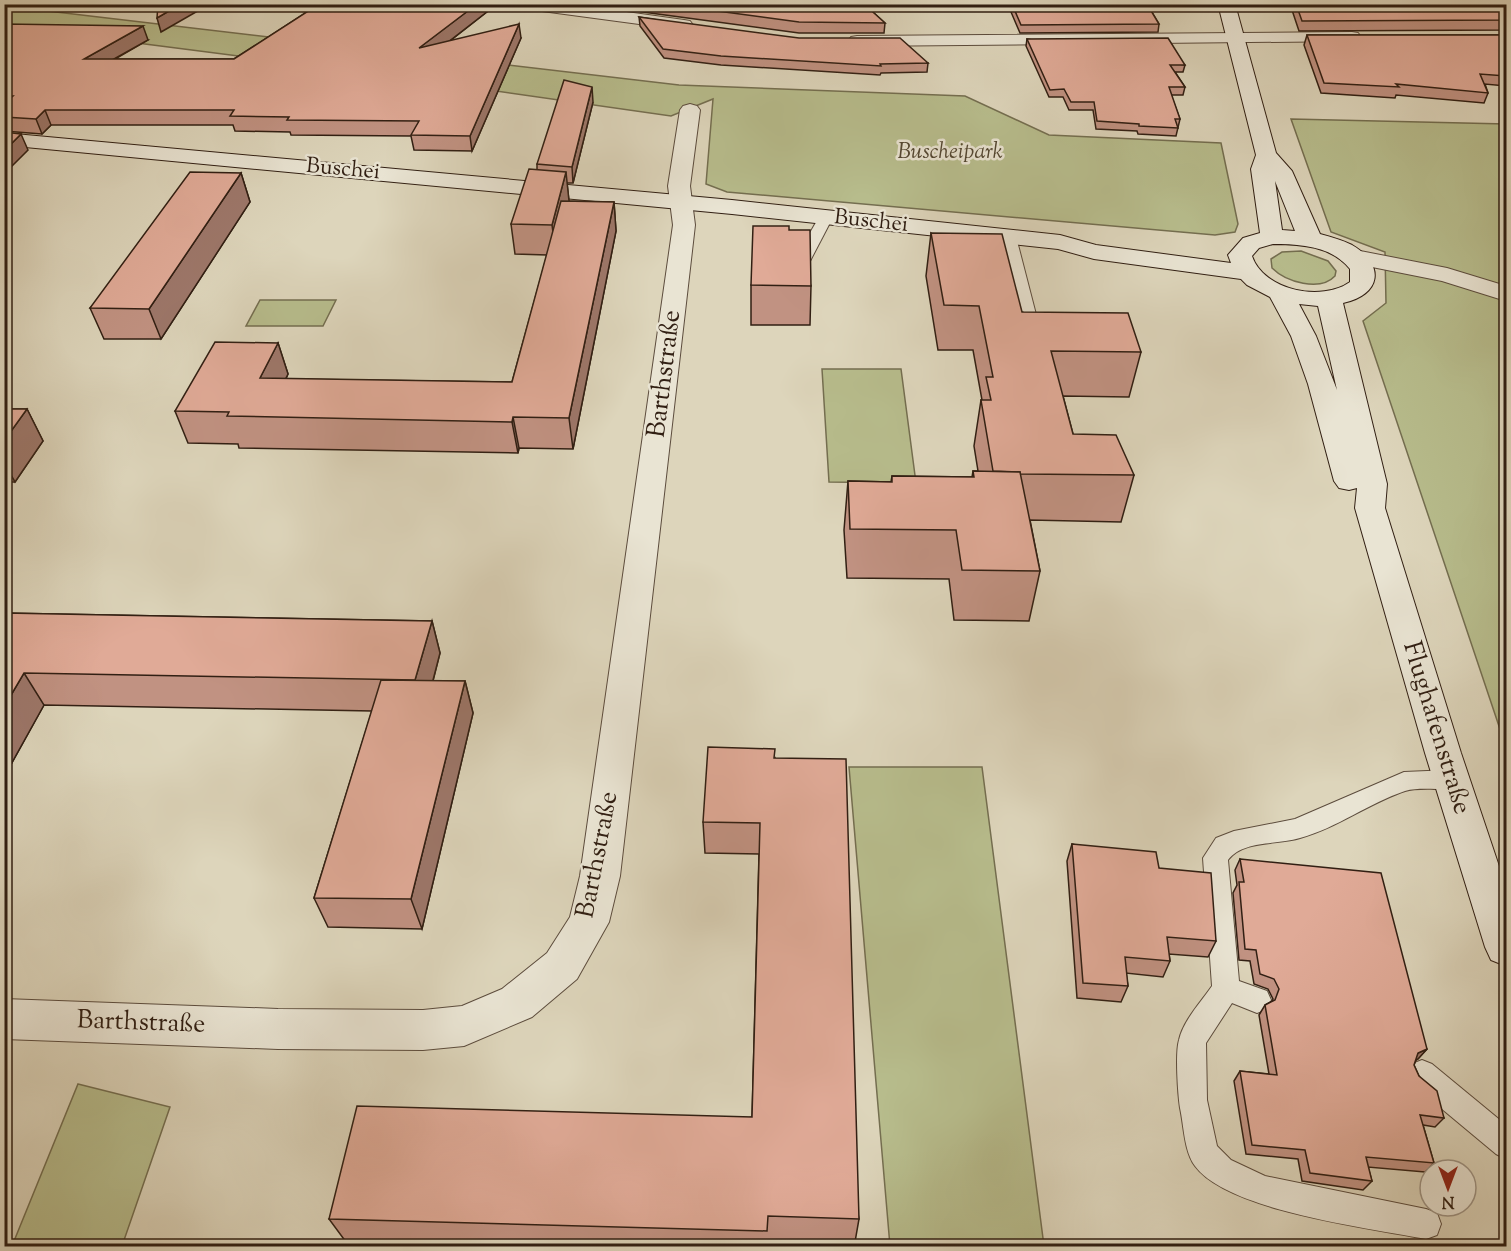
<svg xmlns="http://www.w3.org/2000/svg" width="1511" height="1251" font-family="'Sorts Mill Goudy',serif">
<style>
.green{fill:#b7bc8c;stroke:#746e50;stroke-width:1.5}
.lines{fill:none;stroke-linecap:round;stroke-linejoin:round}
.lane-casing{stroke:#5c4c3d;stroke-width:2}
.street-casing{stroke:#5c4c3d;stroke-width:2}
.secondary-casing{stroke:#311f13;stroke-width:2}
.lane{fill:#e9e4d3;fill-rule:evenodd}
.street{fill:#e9e4d3;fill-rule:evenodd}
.secondary{fill:#e9e4d3;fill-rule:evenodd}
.wall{fill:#c19282;stroke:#311f13;stroke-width:1.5}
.shaded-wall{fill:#9d776a;stroke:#311f13;stroke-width:1.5}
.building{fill:#e0aa97;stroke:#311f13;stroke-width:1.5}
.labels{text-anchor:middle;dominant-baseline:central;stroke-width:5;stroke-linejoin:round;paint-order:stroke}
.far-park-label{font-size:22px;font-style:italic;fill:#524631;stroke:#e9e4d3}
.far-street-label{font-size:22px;fill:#311f13;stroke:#e9e4d3}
.street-label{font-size:26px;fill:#311f13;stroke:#e9e4d3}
</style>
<rect width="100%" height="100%" fill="#ddd5bb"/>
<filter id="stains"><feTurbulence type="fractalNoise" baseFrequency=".00333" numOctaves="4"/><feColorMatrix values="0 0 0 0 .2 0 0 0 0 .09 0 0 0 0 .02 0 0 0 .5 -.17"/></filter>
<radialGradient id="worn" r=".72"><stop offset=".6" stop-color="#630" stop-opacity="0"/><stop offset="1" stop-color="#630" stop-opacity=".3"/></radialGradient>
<!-- green -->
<g class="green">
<polygon points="5,6 679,85 965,96 1049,135 1221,143 1238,224 1235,232 1215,235 727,192 706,184 713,99 671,116 356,71 5,26"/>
<polygon points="1291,119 1506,124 1506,747 1363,321 1386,303 1385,252 1331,232"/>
<path d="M 1301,251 L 1328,261 L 1336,271 L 1335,276 C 1320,292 1286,282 1272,268 L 1271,259 L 1282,252 Z"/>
<polygon points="260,300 336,300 323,326 246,326"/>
<polygon points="822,369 901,369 916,483 829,482"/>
<polygon points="849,767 982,767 1044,1246 890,1246"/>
<polygon points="78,1084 170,1107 122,1246 12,1246"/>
</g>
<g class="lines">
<defs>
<g id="lane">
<polygon points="826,213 833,217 809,263 806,266 796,266 793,263 819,217"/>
<polygon points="1009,233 1016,237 1040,330 1046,334 1044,337 1033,338 1025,333 1002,237"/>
<path d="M 1451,770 L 1459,772 L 1463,779 L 1459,786 C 1442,792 1422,786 1405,791 C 1369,803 1337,828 1300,838 C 1277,845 1243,840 1228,860 L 1239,981 L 1267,991 L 1271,1000 L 1267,1009 L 1257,1013 L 1232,1003 L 1206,1043 L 1207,1100 L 1217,1146 L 1231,1160 L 1265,1176 L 1426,1209 L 1437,1213 L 1441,1224 L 1437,1235 L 1426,1239 C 1370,1228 1228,1211 1195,1166 C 1184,1151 1184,1126 1180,1108 C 1178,1095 1175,1053 1179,1040 C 1183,1021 1201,1002 1212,986 L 1203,858 L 1216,838 L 1234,831 L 1295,819 L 1404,772 Z"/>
<polygon points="1422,1060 1432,1064 1506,1125 1506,1159 1496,1154 1412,1084 1408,1074 1412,1064"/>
</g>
<g id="street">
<polygon points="519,4 569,4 684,20 690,21 693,25 690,29 684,30 527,9"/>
<polygon points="1352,32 1358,33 1361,37 1358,41 857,46 851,45 848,41 851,37 857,36"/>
<polygon points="690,104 697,106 700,110 690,186 695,225 620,876 609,922 577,979 532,1017 464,1046 423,1050 278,1049 4,1039 4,999 278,1009 423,1010 462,1006 502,989 547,953 570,917 580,876 673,225 668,186 680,110 683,106"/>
<polygon points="1350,249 1447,268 1506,286 1506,301 1442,281 1342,261 1338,256 1342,251"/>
</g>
<path id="secondary" d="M 1218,4 L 1235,4 L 1276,153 L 1292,171 L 1320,234 C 1331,237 1342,240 1352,245 C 1386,265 1381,295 1343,303 L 1387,484 L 1385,508 L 1461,753 L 1506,887 L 1506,966 L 1491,960 L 1485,947 L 1425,753 L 1355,508 L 1357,488 L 1349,490 L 1339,488 L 1334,481 L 1308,384 L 1291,336 L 1270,297 L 1247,285 L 1241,279 L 1094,259 L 1058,249 L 732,214 L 4,145 L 4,133 L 732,200 L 1060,235 L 1096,245 L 1231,263 L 1228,255 L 1243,238 L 1260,233 L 1251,169 L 1256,155 ZM 1275,181 L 1295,231 L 1282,230 ZM 1273,244 C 1300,244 1332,246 1350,269 L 1350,282 C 1322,302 1264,291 1252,256 L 1259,248 ZM 1299,304 L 1318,306 L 1337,390 L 1316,336 Z"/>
</defs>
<!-- lane casing -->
<use href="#lane" class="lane-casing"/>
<!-- street casing -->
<use href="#street" class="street-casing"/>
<!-- secondary casing -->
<use href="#secondary" class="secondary-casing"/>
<!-- lane -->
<use href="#lane" class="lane"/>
<!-- street -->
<use href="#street" class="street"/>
<!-- secondary -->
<use href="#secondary" class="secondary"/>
</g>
<!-- wall -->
<g class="wall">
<polygon points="254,4 497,4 450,41 521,38 472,151 414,150 411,136 291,135 290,132 235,131 233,125 51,125 42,134 4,131 4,24 148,40 115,59 234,59 307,12"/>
<polygon points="624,4 864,4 885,23 884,33 799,33 628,10"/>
<polygon points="1012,4 1196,4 1194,11 1150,9 1159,24 1158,32 1020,33 1011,12"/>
<polygon points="1290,4 1506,4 1506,30 1299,31"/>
<polygon points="639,17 928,63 927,72 881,73 880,75 721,65 664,58 640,26"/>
<polygon points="1307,35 1506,35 1506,86 1485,84 1488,93 1484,103 1396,95 1395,98 1321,93 1304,45"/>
<polygon points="1027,39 1185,65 1183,72 1175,72 1185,87 1183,95 1171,95 1180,119 1176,136 1138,134 1137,131 1096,129 1093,110 1069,110 1063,97 1049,97 1026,46"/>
<polygon points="593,102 573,183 567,183 569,201 614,202 616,231 573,449 519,448 518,453 239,448 238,444 188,443 175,411 278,343 288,374 286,379 512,382 547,255 515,254 511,224 537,169 537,164"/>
<polygon points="241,173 250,202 161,339 104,339 90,308"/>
<polygon points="789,230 811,286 810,325 751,325 751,285"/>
<polygon points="931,233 1022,312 1141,352 1129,397 1063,396 1073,434 1134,475 1121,522 1030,520 1040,571 1029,621 954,620 949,579 847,578 844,530 848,481 891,482 892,476 972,477 973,471 978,471 974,446 981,400 982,400 973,350 938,350 926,276"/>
<polygon points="4,409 27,409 43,441 15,482 4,482"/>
<polygon points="4,613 432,621 440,653 433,681 465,681 473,713 422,929 328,927 314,898 372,711 44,705 4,777"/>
<polygon points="775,758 859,1219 855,1242 768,1240 767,1246 500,1246 346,1242 329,1219 752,1117 759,854 705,853 703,822"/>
<polygon points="1072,844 1159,868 1216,941 1208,957 1169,954 1170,961 1163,977 1126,973 1128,986 1121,1002 1077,998 1067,861"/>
<polygon points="1240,859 1427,1049 1418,1059 1416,1060 1414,1065 1419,1076 1444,1118 1435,1127 1423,1125 1434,1163 1425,1172 1368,1167 1372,1181 1363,1190 1302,1181 1298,1159 1246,1154 1234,1081 1240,1071 1269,1074 1259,1015 1265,1005 1272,1001 1273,999 1268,989 1254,984 1250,961 1239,960 1233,893 1237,885 1235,870"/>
</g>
<!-- shaded-wall -->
<g class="shaded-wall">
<polygon points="181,4 210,4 161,32 157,18"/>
<polygon points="477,4 497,4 421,63 419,48"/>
<polygon points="519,24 521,38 472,151 470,136"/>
<polygon points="143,26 148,40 89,73 84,59"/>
<polygon points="592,87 593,102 573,183 572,167"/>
<polygon points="45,110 51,125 42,134 36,119"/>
<polygon points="21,134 28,150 4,174 4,151"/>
<polygon points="566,172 569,201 556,255 552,225"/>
<polygon points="241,173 250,202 161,339 149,309"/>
<polygon points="614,202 616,231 573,449 569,418"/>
<polygon points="278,343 288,374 270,410 260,378"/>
<polygon points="27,409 43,441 15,482 4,463 4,441"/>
<polygon points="513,417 519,448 518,453 512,422"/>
<polygon points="432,621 440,653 425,711 415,680"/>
<polygon points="24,673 44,705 4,777 4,707"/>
<polygon points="465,681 473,713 422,929 411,899"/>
<polygon points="1427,1049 1418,1059 1410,1063 1418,1053"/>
</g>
<!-- building -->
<g class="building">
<polygon points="158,4 181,4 157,18"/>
<polygon points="319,4 477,4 419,48 519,24 470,136 411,135 419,121 287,120 289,117 230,116 234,110 45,110 36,119 4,117 4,104 13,96 4,96 4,24 143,26 84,59 234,59"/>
<polygon points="665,4 864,4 885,23 799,22"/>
<polygon points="1012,4 1147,4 1159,24 1021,25"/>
<polygon points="1296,4 1506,4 1506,20 1302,21"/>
<polygon points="639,17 799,38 900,38 928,63 880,64 881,66 721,56 663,49"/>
<polygon points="1307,35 1506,35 1506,76 1480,74 1488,93 1396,84 1399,87 1324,83"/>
<polygon points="1168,38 1185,65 1170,65 1185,87 1169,87 1180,119 1175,119 1178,128 1139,126 1139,124 1097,121 1094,102 1071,102 1064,89 1050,90 1027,39"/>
<polygon points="564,80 592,87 572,167 537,164"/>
<polygon points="4,132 21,134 4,151"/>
<polygon points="529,169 566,172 552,225 511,224"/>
<polygon points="190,172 241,173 149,309 90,308"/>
<polygon points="561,201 614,202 569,418 513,417 512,422 227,416 229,412 175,411 215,342 278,343 260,378 512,382"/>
<polygon points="753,226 789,226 789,230 810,230 811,286 751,285"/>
<polygon points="931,233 1002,234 1022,312 1128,313 1141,352 1051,351 1073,434 1116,435 1134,475 1020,474 1020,472 993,471 981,400 991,400 986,377 993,377 979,306 944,305"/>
<polygon points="4,409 27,409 4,441"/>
<polygon points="973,471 1020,472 1040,571 962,570 956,530 850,529 848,481 892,482 892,476 974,477"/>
<polygon points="4,613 432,621 415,680 24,673 4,707"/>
<polygon points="381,680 465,681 411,899 314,898"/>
<polygon points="708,747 775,749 774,758 846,759 859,1219 768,1216 767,1231 329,1219 357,1106 752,1117 760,823 703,822"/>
<polygon points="1072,844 1156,852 1159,868 1211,873 1216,941 1167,937 1170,961 1125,957 1128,986 1083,983"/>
<polygon points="1240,859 1381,873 1427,1049 1418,1053 1414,1065 1419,1076 1437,1091 1444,1118 1420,1115 1434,1163 1366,1157 1372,1181 1310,1173 1305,1150 1252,1145 1240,1071 1277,1075 1265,1005 1275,1000 1279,989 1274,979 1260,974 1256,950 1245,949 1239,882 1244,882"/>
</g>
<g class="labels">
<!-- far-park labels -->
<g class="far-park-label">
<text x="950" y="153">Buscheipark</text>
</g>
<!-- far-street labels -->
<g class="far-street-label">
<text transform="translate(343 170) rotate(5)">Buschei</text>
<text transform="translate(871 222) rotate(6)">Buschei</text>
</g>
<!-- street labels -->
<g class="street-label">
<text transform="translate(665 374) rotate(-83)">Barthstraße</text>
<text transform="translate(1436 728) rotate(73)">Flughafenstraße</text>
<text transform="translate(598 855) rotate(-79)">Barthstraße</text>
<text transform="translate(141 1023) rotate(2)">Barthstraße</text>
</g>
</g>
<!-- margin -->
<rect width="1511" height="1251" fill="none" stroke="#ddd5bb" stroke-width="24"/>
<rect x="6" y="6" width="1499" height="1239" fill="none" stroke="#311f13" stroke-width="3"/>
<rect x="12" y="12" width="1487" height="1227" fill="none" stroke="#311f13" stroke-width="1.5"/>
<!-- north arrow -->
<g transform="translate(1448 1188) rotate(180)"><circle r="28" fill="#e9e4d3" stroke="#9f9586" stroke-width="1.5"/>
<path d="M0-4.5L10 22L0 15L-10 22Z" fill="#8f2418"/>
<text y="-9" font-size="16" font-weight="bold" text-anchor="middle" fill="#311f13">N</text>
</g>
<rect width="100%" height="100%" filter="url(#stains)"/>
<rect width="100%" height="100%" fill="url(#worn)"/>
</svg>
